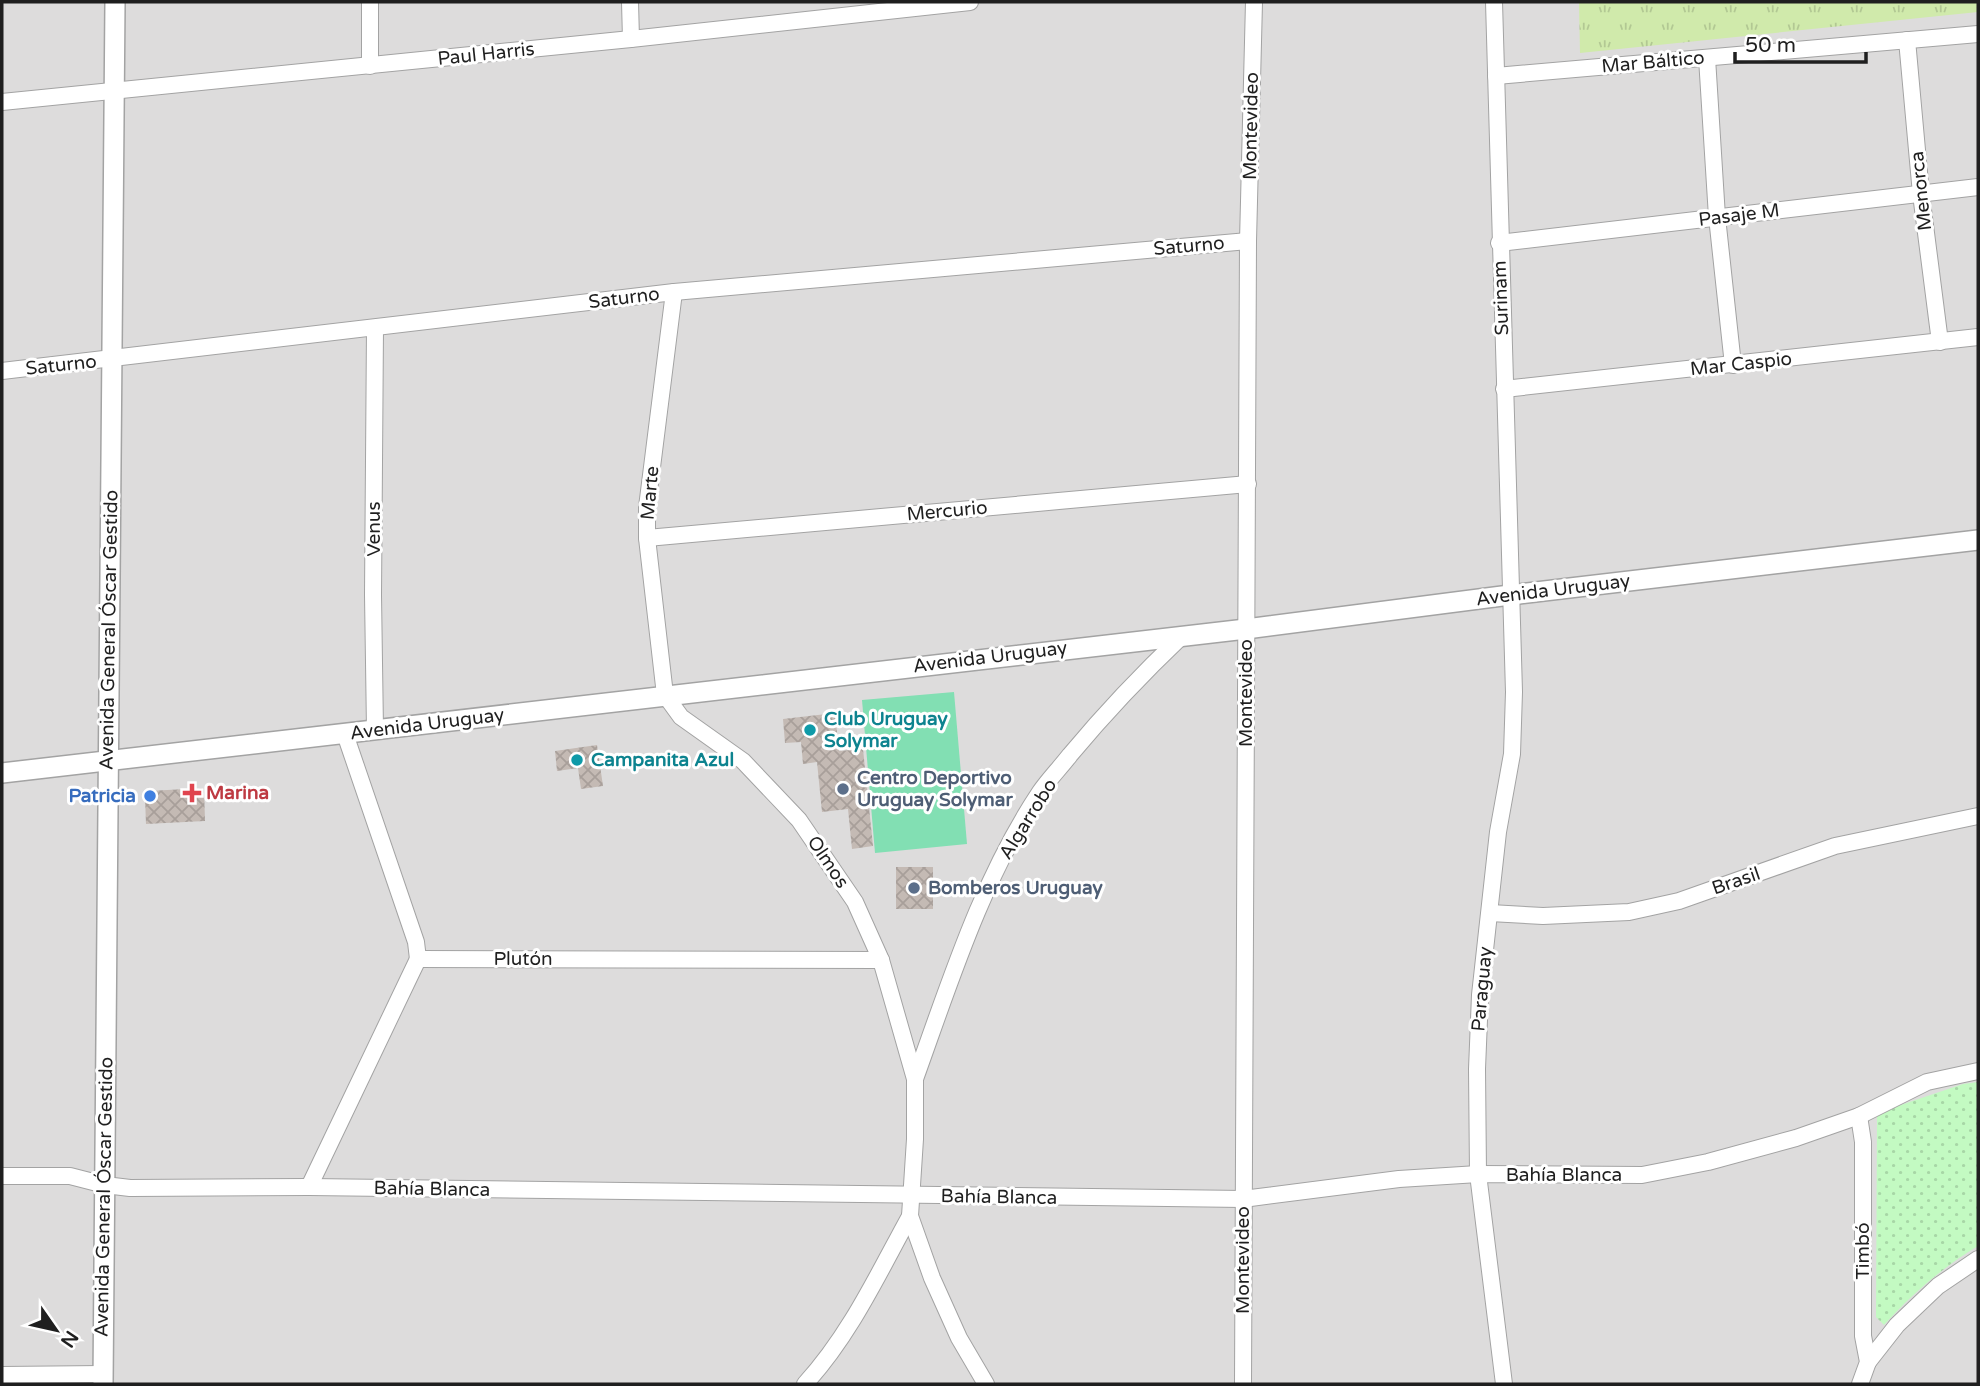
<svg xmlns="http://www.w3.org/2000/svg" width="1980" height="1386" font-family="'Varela Round',sans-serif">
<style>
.residential{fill:#dddcdc}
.grass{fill:url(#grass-tufts)}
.park{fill:url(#park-dots)}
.pitch{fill:#82dfb3}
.building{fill:url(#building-cross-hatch)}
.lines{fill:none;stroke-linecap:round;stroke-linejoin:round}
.minor-casing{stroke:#a3a3a3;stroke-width:18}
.tertiary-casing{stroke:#a3a3a3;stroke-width:22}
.minor{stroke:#fff;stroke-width:16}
.tertiary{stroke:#fff;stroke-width:19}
.culture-dot{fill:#0f9aa8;stroke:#fff;stroke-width:2.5}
.service-dot{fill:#5c6f8a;stroke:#fff;stroke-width:2.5}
.health-dot{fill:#e0444e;stroke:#fff;stroke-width:2.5}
.shop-dot{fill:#3f7fe0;stroke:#fff;stroke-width:2.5}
.labels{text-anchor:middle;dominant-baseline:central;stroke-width:6;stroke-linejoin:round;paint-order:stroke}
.street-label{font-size:19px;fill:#1f1f1f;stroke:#fff}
.culture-label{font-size:19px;font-weight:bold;fill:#0d838f;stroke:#fff;text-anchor:start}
.service-label{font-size:19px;font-weight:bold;fill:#4e5e75;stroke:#fff;text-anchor:start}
.health-label{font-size:19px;font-weight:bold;fill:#be3a42;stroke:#fff;text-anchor:start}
.shop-label{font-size:19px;font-weight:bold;fill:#366cbe;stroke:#fff;text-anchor:end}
</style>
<defs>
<pattern id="grass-tufts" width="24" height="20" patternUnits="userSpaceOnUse" patternTransform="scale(1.75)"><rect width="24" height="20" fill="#d0eaab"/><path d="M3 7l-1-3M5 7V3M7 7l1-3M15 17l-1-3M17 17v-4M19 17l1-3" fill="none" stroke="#b2c893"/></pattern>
<pattern id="park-dots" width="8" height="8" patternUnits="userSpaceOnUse" patternTransform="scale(1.75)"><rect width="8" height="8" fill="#c3fac2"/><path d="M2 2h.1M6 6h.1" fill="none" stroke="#a7d6a6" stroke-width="1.8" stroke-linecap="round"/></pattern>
<pattern id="building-cross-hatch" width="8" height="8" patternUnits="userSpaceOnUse" patternTransform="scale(1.75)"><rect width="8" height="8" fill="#c4bab4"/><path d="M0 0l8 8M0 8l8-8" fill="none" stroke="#a89f9a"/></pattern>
</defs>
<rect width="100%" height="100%" fill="#f0ebe5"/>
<!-- residential -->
<rect class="residential" x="2" y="2" width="1976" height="1382"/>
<!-- grass -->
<polygon class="grass" points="1579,2 1978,2 1978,12 1580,53"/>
<!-- park -->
<path class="park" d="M 1978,1082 L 1978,1246 C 1943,1267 1911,1295 1884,1325 L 1876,1317 L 1877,1113 L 1963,1084 Z"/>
<!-- pitch -->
<polygon class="pitch" points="954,692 967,844 875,853 862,700"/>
<!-- building -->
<g class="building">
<polygon points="835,713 839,751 863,749 873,846 852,849 848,809 822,812 817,762 803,764 801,742 785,743 783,719"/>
<polygon points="597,745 603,786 581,789 578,768 557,771 555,751"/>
<polygon points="204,788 205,821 146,824 145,797 149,791"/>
<rect x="896" y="867" width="37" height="42"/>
</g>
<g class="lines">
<defs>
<g id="minor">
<polyline points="370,2 370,66"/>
<polyline points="630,2 631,39"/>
<polyline points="1494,2 1514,692 1512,754 1498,832 1480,995 1477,1069 1478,1174 1504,1384"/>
<polyline points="1907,40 1921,194 1940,342"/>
<polyline points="1707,58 1717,217 1733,365"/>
<polyline points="1496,76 1978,34"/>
<polyline points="2,102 631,39 970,2"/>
<polyline points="1499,243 1978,187"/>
<polyline points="674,292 647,507 647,538 665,695 681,717 743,761 799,820 855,902 881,960 915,1079 915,1139 910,1216 932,1278 959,1338 986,1384"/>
<polyline points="375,328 373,595 375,730"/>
<polyline points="2,371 674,292 1248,241"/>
<polyline points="1504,389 1978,337"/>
<polyline points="647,538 1248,484"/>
<polyline points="345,734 416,942 418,959"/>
<polyline points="1490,913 1543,916 1629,912 1679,901 1835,846 1978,816"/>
<polyline points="418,959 881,960"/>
<path d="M 915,1079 C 950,982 982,879 1040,792 C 1049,779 1060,768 1070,755 C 1105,713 1143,673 1183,635"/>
<polyline points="1859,1116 1863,1142 1863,1336 1868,1362 1860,1384"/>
<polyline points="2,1176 70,1176 105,1185 130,1188 309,1187 1243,1199 1399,1179 1478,1174 1642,1175 1708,1162 1796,1138 1859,1116 1927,1082 1978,1071"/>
<polyline points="309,1187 418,959"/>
<polyline points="1868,1362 1897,1325 1938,1286 1978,1259"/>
<polyline points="2,1375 103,1374"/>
<path d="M 805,1384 C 850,1335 878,1274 910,1216"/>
<polyline points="1243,1384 1248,241 1254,2"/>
</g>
<g id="tertiary">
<polyline points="2,773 1246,629 1510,595 1978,540"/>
<polyline points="103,1384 115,2"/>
</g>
</defs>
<!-- minor casing -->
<use href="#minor" class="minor-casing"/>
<!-- tertiary casing -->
<use href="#tertiary" class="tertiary-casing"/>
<!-- minor -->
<use href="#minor" class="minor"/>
<!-- tertiary -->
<use href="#tertiary" class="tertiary"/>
</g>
<!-- markers -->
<g class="culture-dot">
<circle cx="810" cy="730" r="7"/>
<circle cx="577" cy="760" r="7"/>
</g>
<g class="service-dot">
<circle cx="843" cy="789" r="7"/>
<circle cx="914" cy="888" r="7"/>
</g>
<path class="health-dot" d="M188.5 782.5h7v7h7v7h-7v7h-7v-7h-7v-7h7z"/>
<circle class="shop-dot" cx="150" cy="796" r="7"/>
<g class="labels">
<!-- street labels -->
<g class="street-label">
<text transform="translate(486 54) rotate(-6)">Paul Harris</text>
<text transform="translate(1653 62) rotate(-5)">Mar Báltico</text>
<text transform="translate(1251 126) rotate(-89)">Montevideo</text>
<text transform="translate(1921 191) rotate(-96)">Menorca</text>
<text transform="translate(1739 215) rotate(-7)">Pasaje M</text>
<text transform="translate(1189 246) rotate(-5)">Saturno</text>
<text transform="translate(624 298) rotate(-7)">Saturno</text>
<text transform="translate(1501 298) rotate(-92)">Surinam</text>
<text transform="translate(1741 364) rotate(-6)">Mar Caspio</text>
<text transform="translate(61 365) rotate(-6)">Saturno</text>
<text transform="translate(650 493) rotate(-85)">Marte</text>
<text transform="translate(947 511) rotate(-5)">Mercurio</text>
<text transform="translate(374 529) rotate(-90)">Venus</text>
<text transform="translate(1553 590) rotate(-7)">Avenida Uruguay</text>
<text transform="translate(109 630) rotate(-89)">Avenida General Óscar Gestido</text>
<text transform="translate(990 657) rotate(-7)">Avenida Uruguay</text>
<text transform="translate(1246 693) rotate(-90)">Montevideo</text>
<text transform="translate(427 724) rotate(-7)">Avenida Uruguay</text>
<text transform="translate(1028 819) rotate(-58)">Algarrobo</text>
<text transform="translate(828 862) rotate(56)">Olmos</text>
<text transform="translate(1736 881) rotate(-19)">Brasil</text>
<text x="523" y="959">Plutón</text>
<text transform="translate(1482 989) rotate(-85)">Paraguay</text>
<text x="1564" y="1175">Bahía Blanca</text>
<text transform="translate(432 1189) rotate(1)">Bahía Blanca</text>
<text transform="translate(104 1197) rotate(-89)">Avenida General Óscar Gestido</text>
<text transform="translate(999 1197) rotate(1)">Bahía Blanca</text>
<text transform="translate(1863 1251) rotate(-90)">Timbó</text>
<text transform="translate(1243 1260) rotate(-90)">Montevideo</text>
</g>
<!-- culture labels -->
<g class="culture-label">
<text x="824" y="719">Club Uruguay<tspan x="824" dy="22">Solymar</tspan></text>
<text x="591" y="760">Campanita Azul</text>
</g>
<!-- service labels -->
<g class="service-label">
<text x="857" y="778">Centro Deportivo<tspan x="857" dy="22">Uruguay Solymar</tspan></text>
<text x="928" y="888">Bomberos Uruguay</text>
</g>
<!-- health labels -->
<g class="health-label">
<text x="206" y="793">Marina</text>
</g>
<!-- shop labels -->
<g class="shop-label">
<text x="136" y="796">Patricia</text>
</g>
</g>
<!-- border -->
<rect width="1980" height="1386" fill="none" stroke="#1f1f1f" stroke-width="7"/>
<!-- north arrow -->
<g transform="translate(56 1330) rotate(124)" stroke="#ffffff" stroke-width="5" paint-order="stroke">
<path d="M0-5L12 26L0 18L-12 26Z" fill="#1f1f1f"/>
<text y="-10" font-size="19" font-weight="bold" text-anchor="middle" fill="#1f1f1f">N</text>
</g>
<!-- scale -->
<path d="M1735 52v10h131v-10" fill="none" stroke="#1f1f1f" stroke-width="3.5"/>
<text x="1745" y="52" font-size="21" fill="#1f1f1f" stroke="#ffffff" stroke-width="5" paint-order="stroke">50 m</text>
</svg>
